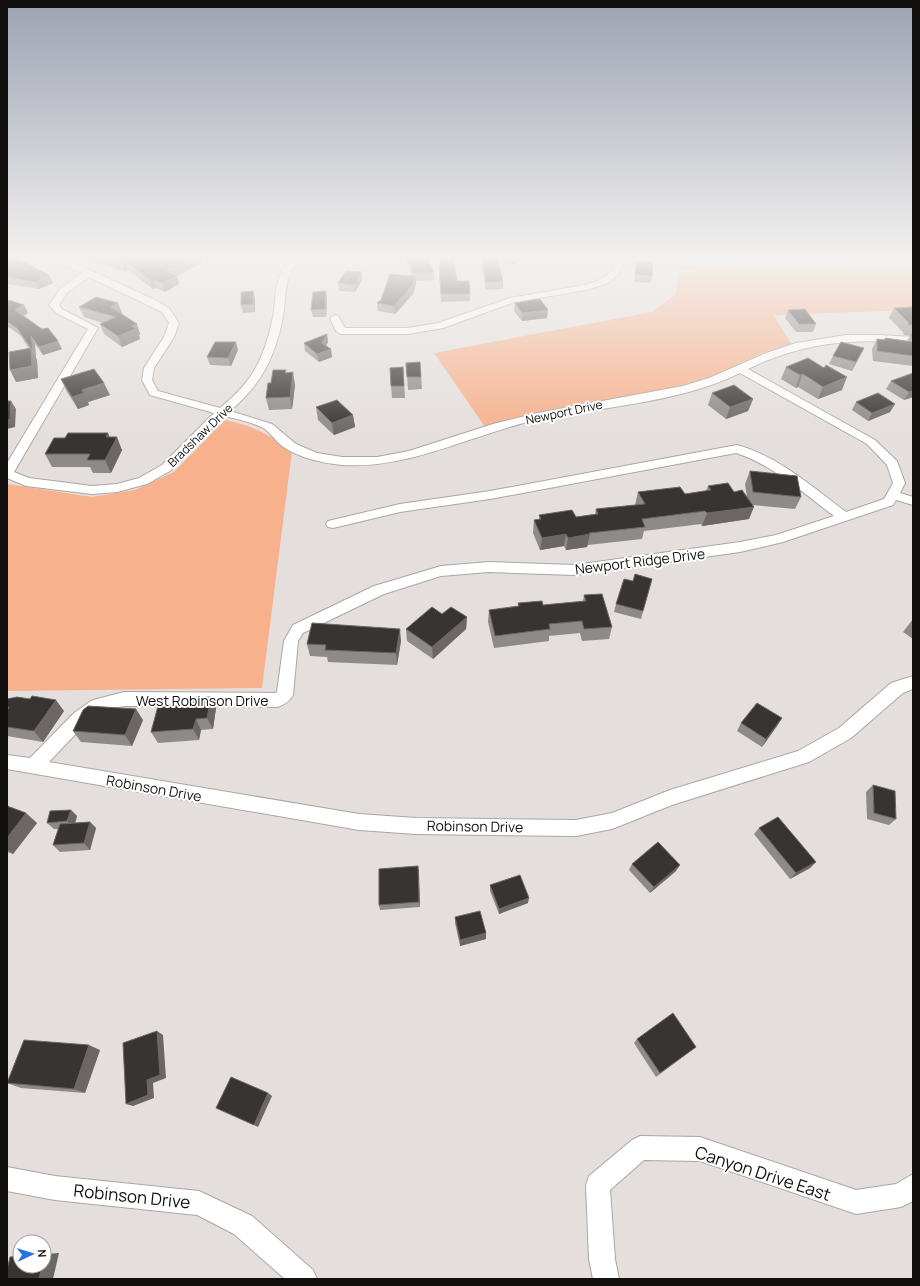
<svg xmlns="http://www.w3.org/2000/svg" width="920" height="1286" font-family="Manrope,sans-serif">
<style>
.green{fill:#f7b18d}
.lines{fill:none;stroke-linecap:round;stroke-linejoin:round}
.minor-casing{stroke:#aba6a4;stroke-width:2}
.minor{fill:#fff;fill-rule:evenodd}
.wall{fill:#8e8a87}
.shaded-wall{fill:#6c6765}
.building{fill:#383432;stroke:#6c6765}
.labels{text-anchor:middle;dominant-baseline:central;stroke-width:4;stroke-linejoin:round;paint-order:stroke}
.far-street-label{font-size:12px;fill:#11100f;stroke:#fff}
.street-label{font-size:14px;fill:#11100f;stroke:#fff}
.near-street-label{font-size:17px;fill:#11100f;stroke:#fff}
</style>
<rect width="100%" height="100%" fill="#e4dfdc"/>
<!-- green -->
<g class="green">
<polygon points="863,256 913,256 913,310 774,315 791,344 764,352 714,376 679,388 529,415 485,427 434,353 652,312 676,294 679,266 834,263"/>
<path d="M 225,420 C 255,426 267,434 292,451 L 262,688 L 7,691 L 7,484 L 92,497 L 135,490 L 174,472 Z"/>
</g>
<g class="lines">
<defs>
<g id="minor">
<path d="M 39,256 L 52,256 L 70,261 L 153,299 L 169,308 L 179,323 L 174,337 L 154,368 L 152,380 L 158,391 L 220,408 C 253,381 264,359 273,317 C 276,302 274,283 283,269 C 286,264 292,260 296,256 L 305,256 C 301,261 294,266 291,272 C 284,285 286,302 283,317 C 275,357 262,384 230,411 L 272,424 L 296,444 L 317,453 L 342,457 L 377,457 L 409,451 L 493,424 L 538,413 L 683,386 L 709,378 L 766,353 L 796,343 L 846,335 L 879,335 L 913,337 L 913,343 C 853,338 802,342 748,369 L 875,440 L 897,461 L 905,483 L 900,493 L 913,497 L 913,505 L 896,500 L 893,505 L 783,542 L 740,552 L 575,575 L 489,572 L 441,576 L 384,594 L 303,633 L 298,641 L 293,695 C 290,701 285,704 278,707 L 124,706 L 102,711 L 86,723 L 49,762 L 359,814 L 416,818 L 576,820 L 612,813 L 670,790 L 798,751 L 839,728 L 891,683 L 913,676 L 913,689 L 903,693 L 851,738 L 809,762 L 672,805 L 612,829 L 576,836 L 416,834 L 359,830 L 7,769 L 7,755 L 30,758 L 74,713 L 91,701 L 97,699 L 124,692 L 275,693 L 277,692 L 284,641 L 293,625 L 374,586 L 441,566 L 489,562 L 575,565 L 740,542 L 776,535 L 834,516 C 803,493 773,465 736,453 L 490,499 L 400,512 L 333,528 L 328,527 L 326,524 L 328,521 L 400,504 L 490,491 L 737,445 C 778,456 812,487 846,512 L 884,499 L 893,483 L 887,465 L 867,444 L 740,373 C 674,405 598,406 528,422 C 467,437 407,469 342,465 C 322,463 299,458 282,446 C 276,441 271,434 265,429 C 253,422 237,419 224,416 L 170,471 L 147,484 L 117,492 L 92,494 L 26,486 L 7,478 L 7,463 L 88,329 L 56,313 L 49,305 L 61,288 L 82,273 L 64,265 L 40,258 ZM 89,277 L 162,312 L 169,323 L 164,337 L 144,368 L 142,380 L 150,395 L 214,413 L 162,465 L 139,478 L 117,484 L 92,486 L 29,478 L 14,472 L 98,328 L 62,309 L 59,305 L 68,292 Z"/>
<polygon points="593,256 608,256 619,258 649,256 635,263 622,264 618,275 606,284 586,290 515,302 443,328 408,334 341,334 336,331 330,318 335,315 338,316 345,328 408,328 438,323 510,298 585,285 600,280 611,272 614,262 594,258"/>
<polygon points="640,1136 700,1137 856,1190 896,1184 913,1174 913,1201 901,1207 856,1214 700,1161 644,1160 610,1190 615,1259 619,1279 593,1279 589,1259 586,1185 589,1176 632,1140"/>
<polygon points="7,1167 55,1176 199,1191 252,1216 313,1270 317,1279 285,1279 234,1234 197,1215 55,1200 7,1191"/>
</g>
</defs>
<!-- minor casing -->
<use href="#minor" class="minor-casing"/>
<!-- minor -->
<use href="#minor" class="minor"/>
</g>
<!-- wall -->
<g class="wall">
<polygon points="80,256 153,256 158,257 203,260 201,261 202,263 177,276 179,284 165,292 156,288 153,289 128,270 125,272"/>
<polygon points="404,256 426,256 434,272 434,280 416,281 416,284 413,294 395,314 378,311 377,303 412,276"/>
<polygon points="481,256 528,256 512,265 498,260 503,282 503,289 486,290 481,263"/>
<polygon points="7,258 49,275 53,283 39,289 7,284"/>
<polygon points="637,261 652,276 651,283 634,282"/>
<polygon points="439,267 470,294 470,301 441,302"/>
<polygon points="362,272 362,280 355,292 339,291 338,283"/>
<polygon points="253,291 255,299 255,312 243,313 241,305"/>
<polygon points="327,299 326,317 313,317 311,310"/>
<polygon points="7,301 28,313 23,316 62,349 43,355 35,344 36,359 35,357 37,360 38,378 16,382 29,349 21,336 10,328 7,327"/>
<polygon points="515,303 547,318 522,321 514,311"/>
<polygon points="79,307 122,313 140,334 139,335 140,339 122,347 104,334 100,324 103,323 84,317"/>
<polygon points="913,307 913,366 873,361 872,349 877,339 884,340 885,338 907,341 910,336 904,335 903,332 889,318 894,308"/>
<polygon points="788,310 816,324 813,332 796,332 785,318"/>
<polygon points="327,334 328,342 326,346 332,357 319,362 305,351 304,343"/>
<polygon points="864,348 852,371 829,364 833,356"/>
<polygon points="238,350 231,366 210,365 207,357"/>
<polygon points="420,362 422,389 408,390 406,363"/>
<polygon points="403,367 405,398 392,398 391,386"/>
<polygon points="786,367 842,390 818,399 798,387 796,388 781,379"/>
<polygon points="286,373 295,385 292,409 269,410 266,398 271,383"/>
<polygon points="913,373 913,397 904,400 886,389 891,381"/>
<polygon points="61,379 110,395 88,402 89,405 78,409 67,392"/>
<polygon points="712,393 753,399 748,411 726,419 708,405"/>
<polygon points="856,402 895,404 890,412 868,421 852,410"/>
<polygon points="316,407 353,415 355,427 334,435 318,420"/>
<polygon points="110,437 122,450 111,473 93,473 90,467 52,467 45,454"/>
<polygon points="750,471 801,497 795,509 752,505 749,519 702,526 701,524 644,531 642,539 588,545 587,547 566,550 564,546 540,550 533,533 534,520 539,520 539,515 576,517 595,514 596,509 635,505 638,492 685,494 706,491 708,486 734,492 747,497 745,484"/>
<polygon points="652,579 641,619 614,612 616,604 633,581"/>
<polygon points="584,595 612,627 609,639 582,641 580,633 549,636 549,641 494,648 488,622 489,610 518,607 518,603 543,605 583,601"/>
<polygon points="442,614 467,617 466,629 433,659 407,641 406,629"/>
<polygon points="913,619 913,639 903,632"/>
<polygon points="401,641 397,665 328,662 327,657 310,656 307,644"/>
<polygon points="211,697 216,708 213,729 201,730 199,740 158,743 151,732 186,704"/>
<polygon points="7,699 64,711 43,742 7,736"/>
<polygon points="782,718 777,726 762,747 737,731 741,723"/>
<polygon points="143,720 132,746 81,742 73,731"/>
<polygon points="873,785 896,819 889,825 867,819 866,792"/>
<polygon points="7,806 37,823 13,854 7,852"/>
<polygon points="71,810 77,816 75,823 90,822 96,828 90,850 60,852 53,845 58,829 54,829 47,823"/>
<polygon points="759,828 816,862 810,868 790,879 754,834"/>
<polygon points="632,864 676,871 650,893 629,870"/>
<polygon points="418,866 420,907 380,910 379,905"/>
<polygon points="490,885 528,903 499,914 490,891"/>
<polygon points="455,917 486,939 460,946 455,923"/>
<polygon points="637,1039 696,1047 656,1077 634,1043"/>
<polygon points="100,1050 85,1093 21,1088 7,1083"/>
</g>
<!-- shaded-wall -->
<g class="shaded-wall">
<polygon points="197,256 201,256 203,260 201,261 202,263 168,280 165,271"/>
<polygon points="516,256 528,256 512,265 513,258"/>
<polygon points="125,262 128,270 125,272 122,264"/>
<polygon points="362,272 362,280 355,292 355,285"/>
<polygon points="49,275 53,283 39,289 35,282"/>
<polygon points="177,276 179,284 165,292 162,283"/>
<polygon points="416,276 416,284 413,294 395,314 394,306"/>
<polygon points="150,280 154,280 156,288 153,289"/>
<polygon points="253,291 255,299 255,312 253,304"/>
<polygon points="326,291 327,299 326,317 325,309"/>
<polygon points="118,303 122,313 115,317 111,307"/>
<polygon points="24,305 28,313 19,318 15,310"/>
<polygon points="548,310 547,318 522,321 522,313"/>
<polygon points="137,324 140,334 139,335 140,339 122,347 118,336 132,326"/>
<polygon points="327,334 328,342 323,351 322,343"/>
<polygon points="31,336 35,344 36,359 33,351"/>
<polygon points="58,341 62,349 43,355 39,347"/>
<polygon points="236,342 238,350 231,366 228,358"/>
<polygon points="31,348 37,360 38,378 16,382 10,370"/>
<polygon points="864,348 860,356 852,371 856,362"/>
<polygon points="331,349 332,357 319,362 317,354"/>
<polygon points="293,372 295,385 292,409 290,397"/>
<polygon points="803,374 798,387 796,388 800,375"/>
<polygon points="847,377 842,390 818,399 823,387"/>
<polygon points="104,383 110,395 88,402 89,405 78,409 72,397 82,390"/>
<polygon points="913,391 913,397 904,400 909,392"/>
<polygon points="753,399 748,411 726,419 730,407"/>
<polygon points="11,401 16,409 15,427 7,429 7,420"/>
<polygon points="895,404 890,412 868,421 872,413"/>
<polygon points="353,415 355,427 334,435 332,423"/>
<polygon points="108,433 113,445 117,437 122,450 111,473 105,460 106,437"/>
<polygon points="754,507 749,519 702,526 707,513"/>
<polygon points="566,534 564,546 540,550 542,538"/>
<polygon points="590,534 587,547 566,550 568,538"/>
<polygon points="467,617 466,629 433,659 432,647"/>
<polygon points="400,629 401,641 397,665 396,653"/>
<polygon points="211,697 216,708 213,729 207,718"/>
<polygon points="56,700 64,711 43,742 34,731"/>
<polygon points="136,709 143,720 132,746 125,735"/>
<polygon points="782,718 777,726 762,747 766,739"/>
<polygon points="196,719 201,730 199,740 193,729"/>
<polygon points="71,810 77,816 74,828 67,821"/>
<polygon points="26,813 37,823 13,854 7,849 7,838"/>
<polygon points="90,822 96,828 90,850 84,843"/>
<polygon points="816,862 810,868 790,879 796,873"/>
<polygon points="680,865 676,871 650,893 654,887"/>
<polygon points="418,866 419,872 420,907 419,902"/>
<polygon points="529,898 528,903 499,914 499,909"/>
<polygon points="486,933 486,939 460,946 460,940"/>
<polygon points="157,1031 163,1035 166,1078 153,1083 154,1098 133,1106 126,1104 147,1080"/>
<polygon points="89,1045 100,1050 85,1093 74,1089"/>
<polygon points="268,1093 272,1096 258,1127 254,1125"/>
<polygon points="59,1253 53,1279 39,1279 42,1266 44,1266 44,1258 45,1254"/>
</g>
<!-- building -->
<g class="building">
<polygon points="100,256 153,256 158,257 161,256 198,256 165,271 177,276 162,283 154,280 150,280 125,262 122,264"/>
<polygon points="406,256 426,256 434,272 414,273"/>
<polygon points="442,256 453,256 457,281 469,281 470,294 441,294 439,267"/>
<polygon points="481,256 497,256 503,282 486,282"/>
<polygon points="508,256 516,256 513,258"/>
<polygon points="7,258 19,259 49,275 35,282 7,277"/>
<polygon points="637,261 653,262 652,276 635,274"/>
<polygon points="346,271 362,272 355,285 338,283"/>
<polygon points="390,274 416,276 412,286 394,306 377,303 381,300"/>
<polygon points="253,291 253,304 241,305 241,292"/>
<polygon points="326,291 325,309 311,310 313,292"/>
<polygon points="96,297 118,303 111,307 137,324 132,326 136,329 118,336 100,324 116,317 79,307"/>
<polygon points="540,299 548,310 522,313 515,303"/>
<polygon points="9,300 24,305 15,310 42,329 48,328 58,341 39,347 31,336 33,351 17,328 7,321 7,301"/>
<polygon points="913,307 913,325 909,325 908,322 894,308"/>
<polygon points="805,309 816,324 799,324 788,310"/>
<polygon points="327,334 322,343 331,349 317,354 304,343"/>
<polygon points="911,334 913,334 913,356 877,351 877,339 885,340 885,338 913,342"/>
<polygon points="215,342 236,342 228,358 207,357"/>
<polygon points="841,342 864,348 856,362 833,356"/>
<polygon points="31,348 32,366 10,370 9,352"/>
<polygon points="808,358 824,368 826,365 847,377 823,387 803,374 800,375 786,367"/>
<polygon points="420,362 421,377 407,377 406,363"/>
<polygon points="403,367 404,386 391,386 390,368"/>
<polygon points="94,369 104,383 82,390 84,393 72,397 61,379"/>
<polygon points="273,370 286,370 285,373 293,372 290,397 266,398 268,383 271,383"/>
<polygon points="913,373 913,391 909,392 891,381"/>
<polygon points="734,385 753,399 730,407 712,393"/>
<polygon points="878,393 895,404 872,413 856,402"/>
<polygon points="337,400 353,415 332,423 316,407"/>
<polygon points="7,401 11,401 10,419 7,420"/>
<polygon points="68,433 108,433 106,437 117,437 105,460 87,460 90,454 45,454 54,438 65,438"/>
<polygon points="750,471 797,476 801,497 753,492"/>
<polygon points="728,483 734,492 742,490 754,507 707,513 705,511 642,519 645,527 589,533 590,534 568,538 566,534 542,538 534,520 541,519 539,515 572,510 576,517 598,514 596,509 645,504 638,492 680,487 685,494 711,490 708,486"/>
<polygon points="635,574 652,579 643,611 616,604 624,579 633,581"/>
<polygon points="602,594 612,627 584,629 582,621 549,624 550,629 495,636 489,610 519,606 518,603 542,601 543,605 586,601 584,595"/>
<polygon points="432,607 442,614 451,607 467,617 432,647 406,629"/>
<polygon points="312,623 400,629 396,653 325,650 326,645 307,644"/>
<polygon points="32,696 56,700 34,731 7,727 7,711 9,707 7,707 7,699 17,697 30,699"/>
<polygon points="188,697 211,697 207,718 196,719 193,729 151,732 158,706 186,704"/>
<polygon points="757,703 782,718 766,739 741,723"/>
<polygon points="88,706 136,709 125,735 73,731 83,710"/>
<polygon points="873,785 895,791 896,819 874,813"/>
<polygon points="7,806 26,813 7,838"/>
<polygon points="71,810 67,821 47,823 50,811"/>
<polygon points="778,817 816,862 796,873 759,828"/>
<polygon points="90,822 84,843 53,845 60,824"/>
<polygon points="658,842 680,865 654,887 632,864"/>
<polygon points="418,866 419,902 379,905 379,869"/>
<polygon points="520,875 529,898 499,909 490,885"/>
<polygon points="480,911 486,933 460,940 455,917"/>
<polygon points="673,1013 696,1047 660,1073 637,1039"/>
<polygon points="157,1031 160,1075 147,1080 148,1095 126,1104 123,1043"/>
<polygon points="24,1040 89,1045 74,1089 7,1083"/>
<polygon points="231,1077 268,1093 254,1125 216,1108"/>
<polygon points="20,1256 20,1266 42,1266 39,1279 7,1279 7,1270 10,1257"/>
</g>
<!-- sky -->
<linearGradient id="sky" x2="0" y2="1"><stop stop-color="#9ca2b2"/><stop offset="0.59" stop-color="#f3f1ef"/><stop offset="1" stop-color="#f3f1ef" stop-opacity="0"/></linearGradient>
<rect width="920" height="436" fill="url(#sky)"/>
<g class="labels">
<!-- far-street labels -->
<g class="far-street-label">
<text transform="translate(564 412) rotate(-12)">Newport Drive</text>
<text transform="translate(200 435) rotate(-44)">Bradshaw Drive</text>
</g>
<!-- street labels -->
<g class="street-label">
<text transform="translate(640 561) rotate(-7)">Newport Ridge Drive</text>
<text x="202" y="700">West Robinson Drive</text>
<text transform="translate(154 788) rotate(10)">Robinson Drive</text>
<text transform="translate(475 826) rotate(1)">Robinson Drive</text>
</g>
<!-- near-street labels -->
<g class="near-street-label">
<text transform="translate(763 1173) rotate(18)">Canyon Drive East</text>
<text transform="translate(132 1196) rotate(6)">Robinson Drive</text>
</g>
</g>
<!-- border -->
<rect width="920" height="1286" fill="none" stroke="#11100f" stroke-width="16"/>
<!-- north arrow -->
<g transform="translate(32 1254) rotate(86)"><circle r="19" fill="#ffffff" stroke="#a09f9f"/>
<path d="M0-3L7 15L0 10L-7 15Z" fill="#2972de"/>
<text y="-6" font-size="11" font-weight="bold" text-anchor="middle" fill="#11100f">N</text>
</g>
</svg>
